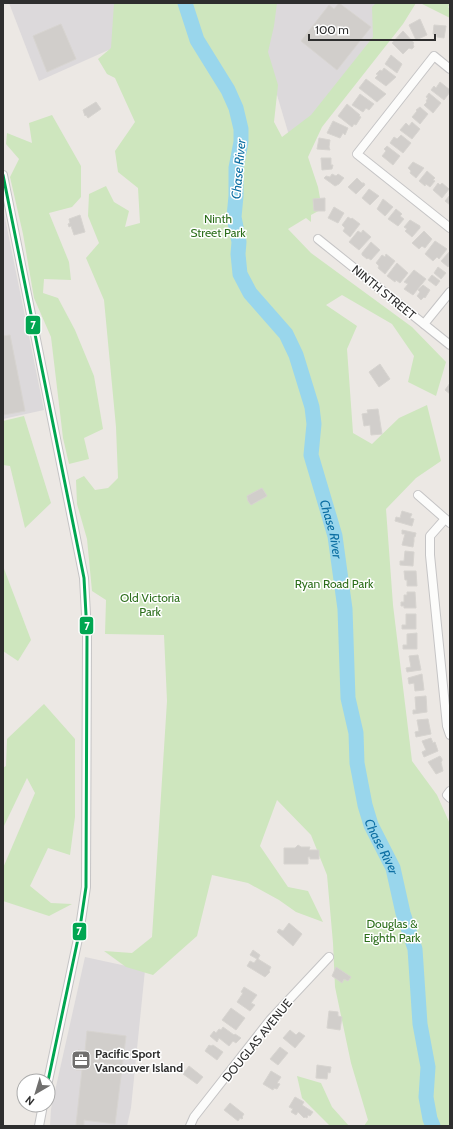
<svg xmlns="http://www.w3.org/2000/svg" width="453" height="1129" font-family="Cabin,sans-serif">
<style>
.industrial{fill:#dcd9db}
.green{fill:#cee6be}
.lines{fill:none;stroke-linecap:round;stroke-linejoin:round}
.river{stroke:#99d6ec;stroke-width:15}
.building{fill:#d1cecb;stroke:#d7d4d0}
.minor-casing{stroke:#c5c4c5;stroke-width:10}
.minor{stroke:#fcfcfb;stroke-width:8}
.bus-1-casing{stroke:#fff;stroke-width:6}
.bus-1{stroke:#00a651;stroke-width:3}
.labels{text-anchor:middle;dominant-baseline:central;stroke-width:3;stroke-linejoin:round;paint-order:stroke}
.park-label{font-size:12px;fill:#2c6e1b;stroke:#fff}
.street-label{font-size:12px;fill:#2e2e2e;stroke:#fff}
.poi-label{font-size:12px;font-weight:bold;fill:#2e2e2e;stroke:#fff;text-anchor:start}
.water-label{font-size:13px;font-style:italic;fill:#0d6fa3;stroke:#fff}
.line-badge{stroke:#fff;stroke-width:1.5}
.badge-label{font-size:11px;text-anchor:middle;font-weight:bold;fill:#fff}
</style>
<rect width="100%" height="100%" fill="#ece8e4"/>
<!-- industrial -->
<g class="industrial">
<polygon points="9,3 127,3 131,40 39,81"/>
<polygon points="272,3 414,3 291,142 266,58"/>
<polygon points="3,208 44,410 3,419"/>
<polygon points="85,957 145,970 131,1108 127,1126 50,1126 51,1109"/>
</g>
<!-- green -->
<g class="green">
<polygon points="114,3 277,3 274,26 268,52 278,85 274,122 282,137 311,115 373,37 372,7 376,3 416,3 403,24 322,127 308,157 318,187 322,209 311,215 311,222 306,218 288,229 311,253 412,327 446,362 436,396 408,382 414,356 392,324 342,295 326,305 357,326 347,349 353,433 372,444 399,418 427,405 441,461 416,478 386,509 393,605 412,761 437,795 450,824 450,1126 364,1126 368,1120 351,1063 335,987 333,943 327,875 311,835 277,800 260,846 288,887 308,891 323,922 296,912 279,900 248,883 212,875 197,936 153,975 126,967 104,951 132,953 152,937 167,701 164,635 105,634 106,600 92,591 87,539 77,504 76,480 84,476 95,490 108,488 118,478 116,427 104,300 86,258 99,243 88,216 89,194 106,186 114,202 129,211 125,227 140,223 138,188 118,172 115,151 135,122 115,78 107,74 98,59 111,48"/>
<polygon points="420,3 450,3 450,5 448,7 450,9 450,18"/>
<polygon points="52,115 81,166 81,197 72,207 49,213 69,262 71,280 44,279 43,293 58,298 75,330 94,376 103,429 84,438 89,459 69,464 63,438 51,337 34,298 23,234 10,177 19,159 6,144 7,133 32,143 29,123"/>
<polygon points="24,416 51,503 25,528 10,466 3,465 3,421"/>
<polygon points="3,566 31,640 18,661 3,651"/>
<polygon points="44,704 75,739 75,817 70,855 48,848 30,886 51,903 72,904 49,916 3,901 3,868 35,793 27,778 3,828 3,768 6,766 7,739"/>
<polygon points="297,1076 321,1083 332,1107 349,1126 330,1126 302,1098"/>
</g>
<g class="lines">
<!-- river -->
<path class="river" id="s1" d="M 185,3 L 197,40 L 228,90 L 236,108 L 241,129 L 241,142 L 236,168 L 236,196 L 234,217 L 239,242 L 238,254 L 240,274 L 250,293 L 286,334 L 296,355 L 312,407 L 314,424 L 311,455 L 335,536 L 345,609 L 348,698 L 356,733 L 357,763 L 365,805 L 371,825 L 393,868 L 403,913 L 415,949 L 420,1024 L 428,1067 L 426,1097 L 430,1119 L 433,1126"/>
</g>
<!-- building -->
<g class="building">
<polygon points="339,3 371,27 337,70 301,41 329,5 334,9"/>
<polygon points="420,19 427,35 416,40 409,25"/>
<polygon points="61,24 76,59 47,72 33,36"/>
<polygon points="434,25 446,26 444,38 437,37 437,35 433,34"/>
<polygon points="403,31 414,43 413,44 414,47 412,49 409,48 403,54 392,43"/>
<polygon points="391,55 402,64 397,73 385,64"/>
<polygon points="384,68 396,77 386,86 375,78 378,75 376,74 380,70 382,71"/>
<polygon points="366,79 386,94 377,102 359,88"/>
<polygon points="440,82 450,90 450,92 444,100 431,90 434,86 436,88"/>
<polygon points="429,93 441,103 433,113 424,105 427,102 426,101 428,98 426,97"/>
<polygon points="360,94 374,104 369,110 366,108 363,112 352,105"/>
<polygon points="96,102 101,109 88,118 86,115 85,116 83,110"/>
<polygon points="347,104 360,115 359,116 361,117 356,125 354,124 352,127 338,116"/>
<polygon points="420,107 428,114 420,124 412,117 417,111 416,110"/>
<polygon points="333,121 348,128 345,135 343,133 340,138 327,133"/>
<polygon points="412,122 420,129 412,139 400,130 406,123 409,126"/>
<polygon points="401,135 411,143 403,153 390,143 394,137 397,139"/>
<polygon points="319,138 330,140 329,147 330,150 317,149"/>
<polygon points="387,146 400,156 393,165 382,156 386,151 384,149"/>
<polygon points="321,158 331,158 331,165 333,165 332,169 322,170"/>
<polygon points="413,162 424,168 416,178 410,173 411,171 408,168"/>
<polygon points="427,171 435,178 433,180 435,181 430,187 426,184 425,186 419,181"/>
<polygon points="332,174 336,176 338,174 344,178 339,184 335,186 324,178 326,176 330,177"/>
<polygon points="357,178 362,183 364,183 365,185 356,194 348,187"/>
<polygon points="438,183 440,185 442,183 449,189 442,198 433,190"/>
<polygon points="369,189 379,196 370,205 362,198"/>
<polygon points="450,195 450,205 445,201"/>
<polygon points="325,198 325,211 314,211 313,199"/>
<polygon points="383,199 393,207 385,216 377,209"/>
<polygon points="334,207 344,213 338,223 328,218"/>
<polygon points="396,209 402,214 400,216 404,219 398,226 388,219"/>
<polygon points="80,215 85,232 74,235 71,226 69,227 68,224 70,223 69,219"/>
<polygon points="348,217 351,219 352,218 360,224 350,237 343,231 345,228 342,225"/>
<polygon points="410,220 420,226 420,228 412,237 405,231 407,229 404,227"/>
<polygon points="363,230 371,237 359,250 349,242 358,231 361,233"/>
<polygon points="424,231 432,239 425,248 422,246 419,249 412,243"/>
<polygon points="435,241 447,249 439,259 437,257 433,261 425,254"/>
<polygon points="371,242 380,250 371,260 368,258 367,259 362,255 362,253"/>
<polygon points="450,251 450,264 448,267 441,261"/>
<polygon points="386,254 395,261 385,274 378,268 379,266 376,263 382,255 385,257"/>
<polygon points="397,263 408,273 400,283 396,280 395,282 387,276"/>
<polygon points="438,267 446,273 441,279 434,273"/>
<polygon points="414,270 426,279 413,295 404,289 408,284 404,282"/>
<polygon points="432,275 440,281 436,286 428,280"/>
<polygon points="423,285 430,290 425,298 424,297 421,300 417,296 420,292 418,290"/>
<polygon points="10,335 25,411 3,415 3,336"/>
<polygon points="380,364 390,379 379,387 369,372"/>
<polygon points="450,383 450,394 445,390"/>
<polygon points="378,409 382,434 371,435 370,425 364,426 362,414 368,413 367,410"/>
<polygon points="262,488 267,496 251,505 248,501 247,496"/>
<polygon points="402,511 412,514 410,518 414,519 412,526 395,521 396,517 400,518"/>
<polygon points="402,530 416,533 415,537 414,537 414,541 413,547 402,545 405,534 402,534"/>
<polygon points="405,551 414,552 413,566 400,565 400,561 404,561"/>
<polygon points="404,571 416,571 417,586 407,586 407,580 405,580"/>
<polygon points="407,592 415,592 416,608 404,608 404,606 401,606 401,602 404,602 404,595 407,595"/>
<polygon points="406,614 416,614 416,629 402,629 402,625 406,625"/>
<polygon points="417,633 417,649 403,649 403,645 407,645 407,634"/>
<polygon points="418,655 421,670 407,672 406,668 411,667 409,656"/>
<polygon points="422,674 424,690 415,691 414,683 409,684 408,678"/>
<polygon points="426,696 427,712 413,714 413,710 416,710 415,697"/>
<polygon points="428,719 431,734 416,737 415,732 419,731 417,720"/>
<polygon points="431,738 433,743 435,742 438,751 424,757 422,752 426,750 422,741"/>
<polygon points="440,756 442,759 442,761 441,762 443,771 436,774 428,762"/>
<polygon points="298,845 301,847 310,847 309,850 319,850 319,859 310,859 310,857 308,857 308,864 284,864 284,848 295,848"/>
<polygon points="289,923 302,934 293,946 277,932 279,929 283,931"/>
<polygon points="253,950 260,955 258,959 271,967 269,971 270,972 265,977 247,966 250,961 254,963 257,959 250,955"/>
<polygon points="336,967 351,977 348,981 344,979 342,983 332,976"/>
<polygon points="244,987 257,995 251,1003 255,1005 250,1011 237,1002 243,993 241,992"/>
<polygon points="231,1008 245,1018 236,1030 222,1020"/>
<polygon points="329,1011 338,1012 338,1016 342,1017 340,1030 327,1028"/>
<polygon points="223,1027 234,1035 235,1034 241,1038 236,1043 233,1041 229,1046 219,1038 217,1042 210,1036 214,1031 216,1033 219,1029 221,1030"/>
<polygon points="290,1030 296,1035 299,1032 305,1036 295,1048 283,1038"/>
<polygon points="87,1031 126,1036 115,1124 84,1120 84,1126 76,1125 82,1070 76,1070 78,1050 85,1051"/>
<polygon points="209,1045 211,1046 213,1045 223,1052 217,1060 205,1051"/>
<polygon points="280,1047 288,1053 278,1065 270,1059"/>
<polygon points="317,1065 331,1067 330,1073 328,1072 327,1079 316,1078"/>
<polygon points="189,1066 203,1077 197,1084 183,1074"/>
<polygon points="271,1071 281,1077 277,1083 280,1084 277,1089 274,1088 273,1090 263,1084"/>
<polygon points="295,1097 304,1102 302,1105 313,1112 310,1116 308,1115 307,1118 305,1117 304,1118 298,1112 296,1115 291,1112 293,1109 289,1107"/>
<polygon points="230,1103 244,1114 242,1117 243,1118 242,1119 240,1118 238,1121 224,1110"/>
</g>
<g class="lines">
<defs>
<g id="minor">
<polyline points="450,69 434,56 357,154 450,228"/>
<polyline points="3,175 84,578 87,633 86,887 79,934 48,1081"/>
<polyline points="318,239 450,345"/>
<polyline points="424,324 450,292"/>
<polyline points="418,495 450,523"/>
<polyline points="445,519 430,536 430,555 447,726 450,735"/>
<polyline points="450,791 447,795 450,798"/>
<polyline points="39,1126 43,1105"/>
<polyline points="190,1126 194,1117 270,1020 329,957"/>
</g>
</defs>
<!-- minor casing -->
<use href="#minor" class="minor-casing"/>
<!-- minor -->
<use href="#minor" class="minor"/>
<defs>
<polyline id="bus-1" points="3,175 84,578 87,633 86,887 79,934 48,1081"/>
</defs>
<!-- bus-1 casing -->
<use href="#bus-1" class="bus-1-casing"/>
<!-- bus-1 -->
<use href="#bus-1" class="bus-1"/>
</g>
<!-- icons -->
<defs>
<symbol id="office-square" viewBox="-11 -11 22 22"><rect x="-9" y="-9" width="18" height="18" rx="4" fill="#706f6e" stroke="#fff"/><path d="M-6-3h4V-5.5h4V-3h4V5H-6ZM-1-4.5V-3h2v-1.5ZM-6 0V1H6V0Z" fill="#fff"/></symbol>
</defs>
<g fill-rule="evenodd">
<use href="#office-square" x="70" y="1049" width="22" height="22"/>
</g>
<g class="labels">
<!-- park labels -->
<g class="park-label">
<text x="218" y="218">Ninth<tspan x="218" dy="14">Street Park</tspan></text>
<text x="334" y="583">Ryan Road Park</text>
<text x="150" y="597">Old Victoria<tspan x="150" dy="14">Park</tspan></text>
<text x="392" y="923">Douglas &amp;<tspan x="392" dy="14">Eighth Park</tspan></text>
</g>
<!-- street labels -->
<g class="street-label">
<text transform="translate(384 292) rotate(39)">NINTH STREET</text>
<text transform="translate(257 1040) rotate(-51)">DOUGLAS AVENUE</text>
</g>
<!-- poi labels -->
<g class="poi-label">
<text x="95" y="1053">Pacific Sport<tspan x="95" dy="14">Vancouver Island</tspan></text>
</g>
<!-- water labels -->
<g class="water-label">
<text transform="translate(238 169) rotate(-85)">Chase River</text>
<text stroke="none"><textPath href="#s1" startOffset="564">Chase River</textPath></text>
<text stroke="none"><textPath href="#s1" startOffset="888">Chase River</textPath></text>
</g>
</g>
<g class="line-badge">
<rect x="25" y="315" width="16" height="20" rx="4" fill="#00a651"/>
<rect x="79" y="616" width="15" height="19" rx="4" fill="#00a651"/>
<rect x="72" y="922" width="15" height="19" rx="4" fill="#00a651"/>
</g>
<g class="badge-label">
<text x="33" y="329">7</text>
<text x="87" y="630">7</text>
<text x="79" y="935">7</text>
</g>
<!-- border -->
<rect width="453" height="1129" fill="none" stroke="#2e2e2e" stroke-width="8"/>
<!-- north arrow -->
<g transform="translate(36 1093) rotate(218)"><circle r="19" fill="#ffffff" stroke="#ababab"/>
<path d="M0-3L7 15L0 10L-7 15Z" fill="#706f6e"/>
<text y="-6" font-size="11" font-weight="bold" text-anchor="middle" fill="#2e2e2e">N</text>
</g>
<!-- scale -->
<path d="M309 34v6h126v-6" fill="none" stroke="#2e2e2e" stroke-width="2"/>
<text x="315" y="34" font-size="12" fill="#2e2e2e" stroke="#ffffff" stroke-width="3" paint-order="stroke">100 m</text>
</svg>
